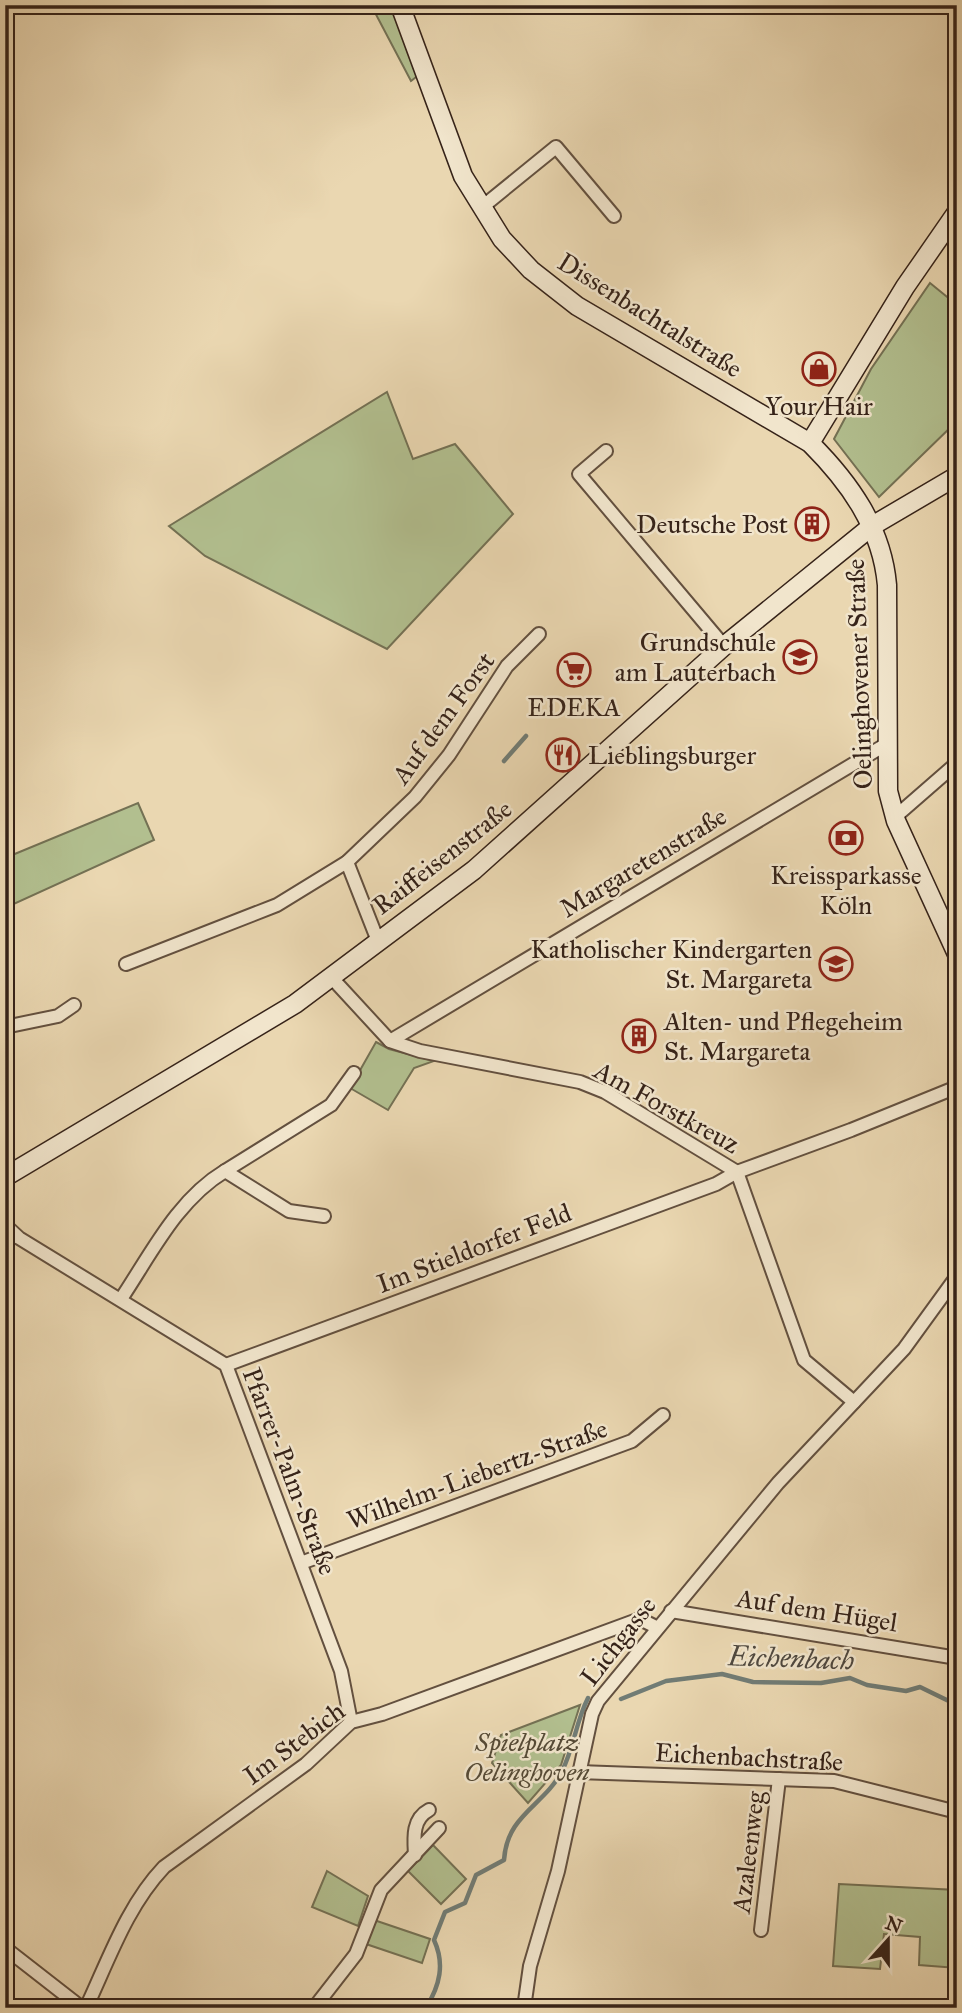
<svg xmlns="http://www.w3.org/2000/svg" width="962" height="2013" font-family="'IM FELL Great Primer',serif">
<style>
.green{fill:#b2bf8f;stroke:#747154;stroke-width:2}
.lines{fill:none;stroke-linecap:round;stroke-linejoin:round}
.stream{stroke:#717c75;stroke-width:4.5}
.street-casing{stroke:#63503f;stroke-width:16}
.secondary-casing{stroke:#362319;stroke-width:21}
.street{stroke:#f1e5cc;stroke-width:12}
.secondary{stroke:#f1e5cc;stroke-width:18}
.labels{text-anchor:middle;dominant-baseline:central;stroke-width:5;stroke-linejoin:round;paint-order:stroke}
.street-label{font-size:26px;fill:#362319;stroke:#f1e5cc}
.poi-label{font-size:26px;fill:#362319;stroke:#f1e5cc}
.park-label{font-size:26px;font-style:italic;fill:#554a36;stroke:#f1e5cc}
.water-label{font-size:28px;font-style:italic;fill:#4f483f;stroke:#f1e5cc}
</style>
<rect width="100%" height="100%" fill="#ead7b1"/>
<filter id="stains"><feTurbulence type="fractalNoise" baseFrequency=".00286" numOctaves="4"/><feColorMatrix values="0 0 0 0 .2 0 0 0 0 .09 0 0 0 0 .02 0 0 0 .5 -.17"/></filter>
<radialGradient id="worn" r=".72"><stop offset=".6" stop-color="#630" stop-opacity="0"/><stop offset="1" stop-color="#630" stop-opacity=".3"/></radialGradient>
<!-- green -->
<g class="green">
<polygon points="371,5 392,5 420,74 411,81"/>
<polygon points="930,283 957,305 957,421 879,497 834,439 871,369"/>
<polygon points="387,392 413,459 455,444 513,514 387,649 205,556 169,526"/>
<polygon points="138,803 154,840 5,908 5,858"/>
<polygon points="376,1042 389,1049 434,1061 414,1068 388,1110 350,1088"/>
<polygon points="580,1705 561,1765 528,1803 492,1763 501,1735"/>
<polygon points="433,1845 466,1879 441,1904 408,1871"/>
<polygon points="327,1871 368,1896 358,1926 312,1907"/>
<polygon points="839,1884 957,1890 957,1968 919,1965 920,1937 884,1934 880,1969 833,1966"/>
<polygon points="374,1920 430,1939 422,1963 366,1944"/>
</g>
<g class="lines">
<!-- stream -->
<g class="stream">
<polyline points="504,761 526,736"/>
<polyline points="621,1699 666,1681 722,1674 753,1682 821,1683 850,1678 867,1685 906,1691 920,1687 957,1705"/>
<path d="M 426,2008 C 440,1985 445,1964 434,1940 L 445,1912 L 465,1903 L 476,1875 L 504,1860 C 507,1814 544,1806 562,1771 C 574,1748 576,1721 588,1698"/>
</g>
<defs>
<g id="street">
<polyline points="481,208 556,147 614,216"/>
<polyline points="606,451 579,474 724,646"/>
<polyline points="895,817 957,763"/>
<polyline points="347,862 378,941"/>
<polyline points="126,964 277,905 347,862 415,797 449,755 507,666 539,634"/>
<polyline points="331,977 390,1041 420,1051 580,1082 605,1092 737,1172"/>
<polyline points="5,1027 58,1016 74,1005"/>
<polyline points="390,1041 885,745"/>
<polyline points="225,1171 331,1105 354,1073"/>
<polyline points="737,1172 804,1360 854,1402"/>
<polyline points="5,1225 19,1238 226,1365 341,1671 351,1722"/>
<path d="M 121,1299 C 151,1254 177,1200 225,1171 L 289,1211 L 324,1216"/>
<polyline points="226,1365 716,1184 737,1172 851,1130 957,1087"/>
<polyline points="301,1563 632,1441 663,1415"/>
<polyline points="671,1611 957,1658"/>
<polyline points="578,1772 834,1781 957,1812"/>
<path d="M 415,1855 C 414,1838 412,1819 429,1810"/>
<polyline points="761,1930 779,1779"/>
<polyline points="5,1948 82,2008"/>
<path d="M 86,2008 C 109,1959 127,1906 164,1867 L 306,1764 L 351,1722 L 382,1714 L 640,1619 L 656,1627"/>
<polyline points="314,2008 356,1954 381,1890 439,1828"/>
<polyline points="524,2008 530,1966 558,1871 592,1714 598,1701 778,1483 904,1349 957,1276"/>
</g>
<g id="secondary">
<path d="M 400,5 L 463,176 L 502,239 L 531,270 L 577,306 L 810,443 C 850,483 882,528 887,585 L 888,791 L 896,821 L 957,954"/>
<polyline points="810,443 905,287 957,212"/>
<polyline points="5,1177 295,1004 474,870 724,646 872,526 957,476"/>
</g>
</defs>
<!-- street casing -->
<use href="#street" class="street-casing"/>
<!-- secondary casing -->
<use href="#secondary" class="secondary-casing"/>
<!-- street -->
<use href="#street" class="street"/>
<!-- secondary -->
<use href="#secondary" class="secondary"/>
</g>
<!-- icons -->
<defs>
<symbol id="shop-ring" viewBox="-11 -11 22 22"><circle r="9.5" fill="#f1e5cc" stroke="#8f2418" stroke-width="1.5"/><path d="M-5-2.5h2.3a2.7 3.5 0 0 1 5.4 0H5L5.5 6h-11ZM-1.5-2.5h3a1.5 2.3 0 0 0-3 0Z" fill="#8f2418"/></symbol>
<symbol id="building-ring" viewBox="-11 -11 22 22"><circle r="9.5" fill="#f1e5cc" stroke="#8f2418" stroke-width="1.5"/><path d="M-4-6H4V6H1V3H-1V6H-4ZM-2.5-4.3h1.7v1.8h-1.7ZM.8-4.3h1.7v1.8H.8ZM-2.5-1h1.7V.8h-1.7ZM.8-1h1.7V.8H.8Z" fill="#8f2418"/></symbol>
<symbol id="school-ring" viewBox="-11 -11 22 22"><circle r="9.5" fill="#f1e5cc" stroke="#8f2418" stroke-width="1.5"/><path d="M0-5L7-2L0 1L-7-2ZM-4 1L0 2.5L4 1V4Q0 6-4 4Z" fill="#8f2418"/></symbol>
<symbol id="supermarket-ring" viewBox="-11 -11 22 22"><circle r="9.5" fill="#f1e5cc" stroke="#8f2418" stroke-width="1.5"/><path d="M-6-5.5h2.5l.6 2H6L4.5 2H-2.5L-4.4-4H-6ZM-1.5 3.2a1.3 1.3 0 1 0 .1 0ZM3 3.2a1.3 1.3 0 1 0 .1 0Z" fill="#8f2418"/></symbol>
<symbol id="restaurant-ring" viewBox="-11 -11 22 22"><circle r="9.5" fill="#f1e5cc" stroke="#8f2418" stroke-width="1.5"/><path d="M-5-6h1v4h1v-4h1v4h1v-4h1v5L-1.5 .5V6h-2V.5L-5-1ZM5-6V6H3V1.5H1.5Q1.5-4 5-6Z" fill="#8f2418"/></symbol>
<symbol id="bank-ring" viewBox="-11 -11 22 22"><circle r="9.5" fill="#f1e5cc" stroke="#8f2418" stroke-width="1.5"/><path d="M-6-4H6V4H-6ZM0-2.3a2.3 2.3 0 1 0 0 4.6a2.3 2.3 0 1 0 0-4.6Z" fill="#8f2418"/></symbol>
</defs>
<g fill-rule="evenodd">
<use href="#shop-ring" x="800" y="350" width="38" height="38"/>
<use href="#building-ring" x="793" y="505" width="38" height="38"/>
<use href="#school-ring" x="781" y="638" width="38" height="38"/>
<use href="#supermarket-ring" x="555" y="651" width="38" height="38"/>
<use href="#restaurant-ring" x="544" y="736" width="38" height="38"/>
<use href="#bank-ring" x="827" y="819" width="38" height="38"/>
<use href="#school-ring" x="817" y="945" width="38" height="38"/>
<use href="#building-ring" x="620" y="1017" width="38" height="38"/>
</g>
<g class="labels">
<!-- street labels -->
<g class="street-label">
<text transform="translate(650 315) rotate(32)">Dissenbachtalstraße</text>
<text transform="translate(859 674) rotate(-92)">Oelinghovener Straße</text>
<text transform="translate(443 718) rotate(-54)">Auf dem Forst</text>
<text transform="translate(442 857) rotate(-38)">Raiffeisenstraße</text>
<text transform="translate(643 862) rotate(-31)">Margaretenstraße</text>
<text transform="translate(667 1107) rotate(29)">Am Forstkreuz</text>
<text transform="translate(474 1248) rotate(-21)">Im Stieldorfer Feld</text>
<text transform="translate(290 1471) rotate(69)">Pfarrer-Palm-Straße</text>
<text transform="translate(477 1474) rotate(-20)">Wilhelm-Liebertz-Straße</text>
<text transform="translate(817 1610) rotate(9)">Auf dem Hügel</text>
<text transform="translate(618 1641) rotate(-52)">Lichgasse</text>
<text transform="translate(294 1743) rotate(-37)">Im Stebich</text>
<text transform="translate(749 1757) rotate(3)">Eichenbachstraße</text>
<text transform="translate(748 1852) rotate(-83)">Azaleenweg</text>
</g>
<!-- poi labels -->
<g class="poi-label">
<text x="819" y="406">Your Hair</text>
<text x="788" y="524" text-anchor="end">Deutsche Post</text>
<text x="776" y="642" text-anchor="end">Grundschule<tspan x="776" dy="30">am Lauterbach</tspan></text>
<text x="574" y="707">EDEKA</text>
<text x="588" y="755" text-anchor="start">Lieblingsburger</text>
<text x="846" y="875">Kreissparkasse<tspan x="846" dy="30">Köln</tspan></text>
<text x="812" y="949" text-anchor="end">Katholischer Kindergarten<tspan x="812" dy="30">St. Margareta</tspan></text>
<text x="664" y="1021" text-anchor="start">Alten- und Pflegeheim<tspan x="664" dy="30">St. Margareta</tspan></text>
</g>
<!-- park labels -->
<g class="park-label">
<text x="527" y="1742">Spielplatz<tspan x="527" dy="30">Oelinghoven</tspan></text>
</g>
<!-- water labels -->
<g class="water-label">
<text transform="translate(791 1658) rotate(2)">Eichenbach</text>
</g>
</g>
<!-- margin -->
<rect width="962" height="2013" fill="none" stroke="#ead7b1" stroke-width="28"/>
<rect x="7" y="7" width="948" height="1999" fill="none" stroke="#362319" stroke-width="3.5"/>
<rect x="14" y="14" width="934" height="1985" fill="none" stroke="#362319" stroke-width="2"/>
<!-- north arrow -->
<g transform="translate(888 1940) rotate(21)" stroke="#f1e5cc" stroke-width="5" paint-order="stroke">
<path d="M0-5L12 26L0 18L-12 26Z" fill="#362319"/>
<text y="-10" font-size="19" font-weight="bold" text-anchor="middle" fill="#362319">N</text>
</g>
<rect width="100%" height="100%" filter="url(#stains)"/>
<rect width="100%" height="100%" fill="url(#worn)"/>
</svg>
